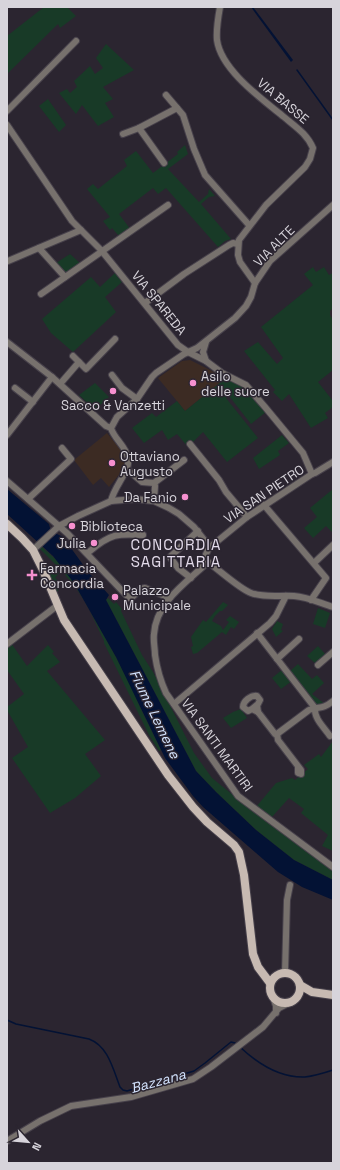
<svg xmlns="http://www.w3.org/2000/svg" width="340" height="1170" font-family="'Space Grotesk',sans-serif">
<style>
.education{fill:#3c2b23}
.green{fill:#183a27}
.water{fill:#031234}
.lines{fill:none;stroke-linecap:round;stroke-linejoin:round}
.stream{stroke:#031234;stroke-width:1.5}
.minor-casing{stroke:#47414b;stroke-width:8}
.major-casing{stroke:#47414b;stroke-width:10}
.minor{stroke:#77716d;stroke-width:6}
.major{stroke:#c7bab2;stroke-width:8}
.poi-dot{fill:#f690cf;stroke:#2b2530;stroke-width:1.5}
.labels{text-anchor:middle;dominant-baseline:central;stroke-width:3;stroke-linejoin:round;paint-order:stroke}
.street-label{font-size:13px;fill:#d7d4db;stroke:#2b2530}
.poi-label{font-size:13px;fill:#d7d4db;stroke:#2b2530;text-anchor:start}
.water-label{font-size:14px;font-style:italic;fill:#d3e3fe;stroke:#2b2530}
.quarter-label{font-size:15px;letter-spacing:1px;fill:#e3dbea;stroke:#2b2530}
</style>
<rect width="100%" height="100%" fill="#2b2530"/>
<!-- education -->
<g class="education">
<polygon points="190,360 226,378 185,411 158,378 182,361"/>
<polygon points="107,433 120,449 126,466 109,487 101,478 93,485 74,460"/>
</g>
<!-- green -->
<g class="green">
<polygon points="44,7 67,7 76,16 60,28 58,24 7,74 7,36"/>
<polygon points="106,44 134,70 103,87 113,99 105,103 114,117 98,126 82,105 76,114 59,93 67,89 70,93 77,87 74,81 90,66 95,74 103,68 96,58"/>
<polygon points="48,99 66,125 59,132 39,106"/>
<polygon points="185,145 188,154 168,169 199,202 208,194 209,189 215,196 209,197 201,204 231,239 225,241 218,247 166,188 158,194 153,188 119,214 131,230 119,236 112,228 110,230 103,221 110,217 87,189 93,184 98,189 127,166 124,160 136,151 153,173 178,154 177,152"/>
<polygon points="70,254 80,263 65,274 56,263"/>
<polygon points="313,267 316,272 324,267 329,275 333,273 333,308 330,311 330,315 333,320 333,370 318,382 333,401 333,407 325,413 328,418 311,428 289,394 282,401 273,392 275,390 244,351 258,342 277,364 283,358 261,327 313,285 304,274"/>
<polygon points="115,273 122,282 105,297 116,312 73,352 51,333 42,319 91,277 100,287"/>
<polygon points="226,378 242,387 266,412 251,424 229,396 226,398 258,438 227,462 203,432 188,447 177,434 168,440 162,430 144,443 132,428 152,413 156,417 177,401 185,411"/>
<polygon points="95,383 109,397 95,410 79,395"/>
<polygon points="282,435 289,443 278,451 280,455 259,469 253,458"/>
<polygon points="333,489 333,533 326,526 313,538 304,528 317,517 310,508"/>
<polygon points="41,546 61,564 74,583 116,657 133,690 139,705 161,750 159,751 149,735 104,643 104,641 88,607 76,588 61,570 39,548"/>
<polygon points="54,568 59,573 55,578 59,581 58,591 56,592 46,571"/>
<polygon points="108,598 114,604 116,602 122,609 121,611 142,655 153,672 194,753 212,778 249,808 333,869 333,880 294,860 256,830 216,792 196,771 106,600"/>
<polygon points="223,602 228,605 222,611 220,611 215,616 212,621 221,626 223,630 229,622 226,620 230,616 239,622 234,629 231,627 226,635 222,632 197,653 193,654 191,647 193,646 191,637 203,620 206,622"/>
<polygon points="318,608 330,613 325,628 313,624"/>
<polygon points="277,621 283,624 281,630 283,631 276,637 272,629"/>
<polygon points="11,643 27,666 48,645 54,652 52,653 60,662 47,671 105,740 85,754 101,776 75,798 50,813 12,758 28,747 7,710 7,707 24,694 7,670 7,647"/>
<polygon points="318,646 326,655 316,664 307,656"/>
<polygon points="298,664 312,679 317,675 324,683 312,694 325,704 320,705 316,704 290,671"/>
<polygon points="283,669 292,681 281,689 272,678"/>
<polygon points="241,709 247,718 231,728 223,718 233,712"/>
<polygon points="333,741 333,851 322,846 328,835 301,813 304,809 289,798 271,818 256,807 276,783 292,778 295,780 308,769 304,765 319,754 321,757"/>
</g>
<!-- water -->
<g class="water">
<polygon points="251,7 253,7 293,60 291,62"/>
<polygon points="7,489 49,524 50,528 55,533 63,537 89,573 98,582 98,584 101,586 109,595 106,600 196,771 216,792 256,830 294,860 333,880 333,900 302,887 278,872 203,807 193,796 165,758 116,657 74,583 53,556 7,514"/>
</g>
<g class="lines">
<!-- stream -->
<g class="stream">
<polyline points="297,70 333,120"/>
<path d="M 7,1020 L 16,1024 L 89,1039 C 108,1046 113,1069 120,1087 L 123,1090 L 127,1091 L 194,1071 L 205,1063 L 231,1042 L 235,1043"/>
<path d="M 240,1047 C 258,1064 280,1078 305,1077 C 314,1076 324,1073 333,1070"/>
</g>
<defs>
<g id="minor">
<path d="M 220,7 C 218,18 216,29 217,40 C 221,70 262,99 284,117 C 296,127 307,134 313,148 L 310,159 L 305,167 L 266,205 L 239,240 L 238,255 L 240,262 L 255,283"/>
<polyline points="166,95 183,115 194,149 205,175 249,225"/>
<polyline points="7,111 76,41"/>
<polyline points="7,125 72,221 101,250 178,345 188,352 206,361 222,373 246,385 265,407 303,453 312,474"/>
<polyline points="139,128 164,163"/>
<polyline points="123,134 139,128 177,108"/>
<polyline points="39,248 65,277"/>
<polyline points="8,261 81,230"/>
<polyline points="41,294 168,205"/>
<polyline points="145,303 184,274 229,245 233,243 238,244"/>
<polyline points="7,342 52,377 106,426 111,428"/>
<polyline points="73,356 79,362"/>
<polyline points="206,361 203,352 206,342"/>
<polyline points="112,375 122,388 137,399"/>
<polyline points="60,384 79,362 86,369 115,339"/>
<polyline points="15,388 33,402"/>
<polyline points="7,435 52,377"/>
<polyline points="190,444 219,480 226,492 247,517"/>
<polyline points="127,469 142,482 154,483 155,486 154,501"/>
<polyline points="7,481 67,533 129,598 131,598 141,589 145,588 170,598"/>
<polyline points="154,483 184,460"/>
<polyline points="28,499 71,459 62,448"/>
<path d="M 111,501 C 114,486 131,470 128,458 C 126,446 114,439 111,428 L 117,417 L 137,399 L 152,377 L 156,373 L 184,354 L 197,348 L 235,318 L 246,306 L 251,297 L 255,283 L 270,261 L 333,205"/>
<polyline points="264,505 326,578 311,600"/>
<polyline points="33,550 59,526 78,516 111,501 135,499 154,501 169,508 179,514 194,527 209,546 209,548"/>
<path d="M 90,551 C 110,534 118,533 143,535"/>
<polyline points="206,554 209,548 247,517 312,474 315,473 333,462"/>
<path d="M 208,562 C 187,582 156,602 154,634 C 153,641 155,648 155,655 C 157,669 160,680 166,693 L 238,796 L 333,867"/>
<path d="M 208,562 C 219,570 240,589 251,593 C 264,598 280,595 294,596 C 308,597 320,603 333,607"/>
<polyline points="314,563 333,545"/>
<polyline points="191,578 178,568 170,557 198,531"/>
<polyline points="257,633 315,708"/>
<polyline points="7,644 58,605"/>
<polyline points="277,659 299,639"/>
<polyline points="318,665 333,652"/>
<polyline points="174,704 270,623 276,616 286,596"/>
<path d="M 315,708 C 314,719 324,727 330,736"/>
<path d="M 252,709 L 258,704 L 260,700 L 257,696 C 251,695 243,701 243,707 L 248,711 L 252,709 L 258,712 L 257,705"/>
<path d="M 258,712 L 275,734 L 277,734 L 309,710 C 320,706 322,710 333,701"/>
<polyline points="277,734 278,740 301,770 301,774 298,773 298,767"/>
<polyline points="285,973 287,900 290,885"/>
<polyline points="274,1000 276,1006 276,1013"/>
<polyline points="7,1141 40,1121 71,1106 131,1097 193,1079 211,1067 263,1027 279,1008 287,1004"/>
</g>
<g id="major">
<polyline points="7,524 22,538 33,550 43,570 64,620 168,775 193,807 207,822 234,845 239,852 244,875 253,954 258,967 270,983"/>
<circle cx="285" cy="988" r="15"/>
<polyline points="300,985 312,992 333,995"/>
</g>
</defs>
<!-- minor casing -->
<use href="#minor" class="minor-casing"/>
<!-- major casing -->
<use href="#major" class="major-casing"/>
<!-- minor -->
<use href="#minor" class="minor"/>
<!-- major -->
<use href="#major" class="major"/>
</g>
<!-- markers -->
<g class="poi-dot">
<circle cx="193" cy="383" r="4"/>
<circle cx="113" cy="391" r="4"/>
<circle cx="112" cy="463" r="4"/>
<circle cx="185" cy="497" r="4"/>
<circle cx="72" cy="526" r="4"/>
<circle cx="94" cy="543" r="4"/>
<path d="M30 569h4v4h4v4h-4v4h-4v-4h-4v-4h4z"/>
<circle cx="115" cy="597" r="4"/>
</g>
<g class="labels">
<!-- street labels -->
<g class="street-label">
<text transform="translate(283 101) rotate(40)">VIA BASSE</text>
<text transform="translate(274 246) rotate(-45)">VIA ALTE</text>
<text transform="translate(159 303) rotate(51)">VIA SPAREDA</text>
<text transform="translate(264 494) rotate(-34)">VIA SAN PIETRO</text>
<text transform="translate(217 745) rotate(54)">VIA SANTI MARTIRI</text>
</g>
<!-- poi labels -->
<g class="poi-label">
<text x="201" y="376">Asilo<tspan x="201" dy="15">delle suore</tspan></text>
<text x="113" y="405" text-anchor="middle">Sacco &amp; Vanzetti</text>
<text x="120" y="456">Ottaviano<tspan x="120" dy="15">Augusto</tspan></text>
<text x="177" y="497" text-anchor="end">Da Fanio</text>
<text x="80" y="526">Biblioteca</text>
<text x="86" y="543" text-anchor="end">Julia</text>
<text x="40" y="568">Farmacia<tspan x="40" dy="15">Concordia</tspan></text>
<text x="123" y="590">Palazzo<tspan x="123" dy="15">Municipale</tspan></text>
</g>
<!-- water labels -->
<g class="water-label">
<text transform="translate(155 714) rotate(64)">Fiume Lemene</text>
<text transform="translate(158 1081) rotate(-15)">Bazzana</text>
</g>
<!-- quarter labels -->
<g class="quarter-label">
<text x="176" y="544">CONCORDIA<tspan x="176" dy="17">SAGITTARIA</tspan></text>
</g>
</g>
<!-- border -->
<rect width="340" height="1170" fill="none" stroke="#d7d4db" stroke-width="16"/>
<!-- north arrow -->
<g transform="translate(28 1142) rotate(117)" stroke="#2b2530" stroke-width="3" paint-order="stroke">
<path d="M0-3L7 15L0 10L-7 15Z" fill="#d7d4db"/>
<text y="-6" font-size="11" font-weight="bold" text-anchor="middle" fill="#d7d4db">N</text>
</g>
</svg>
